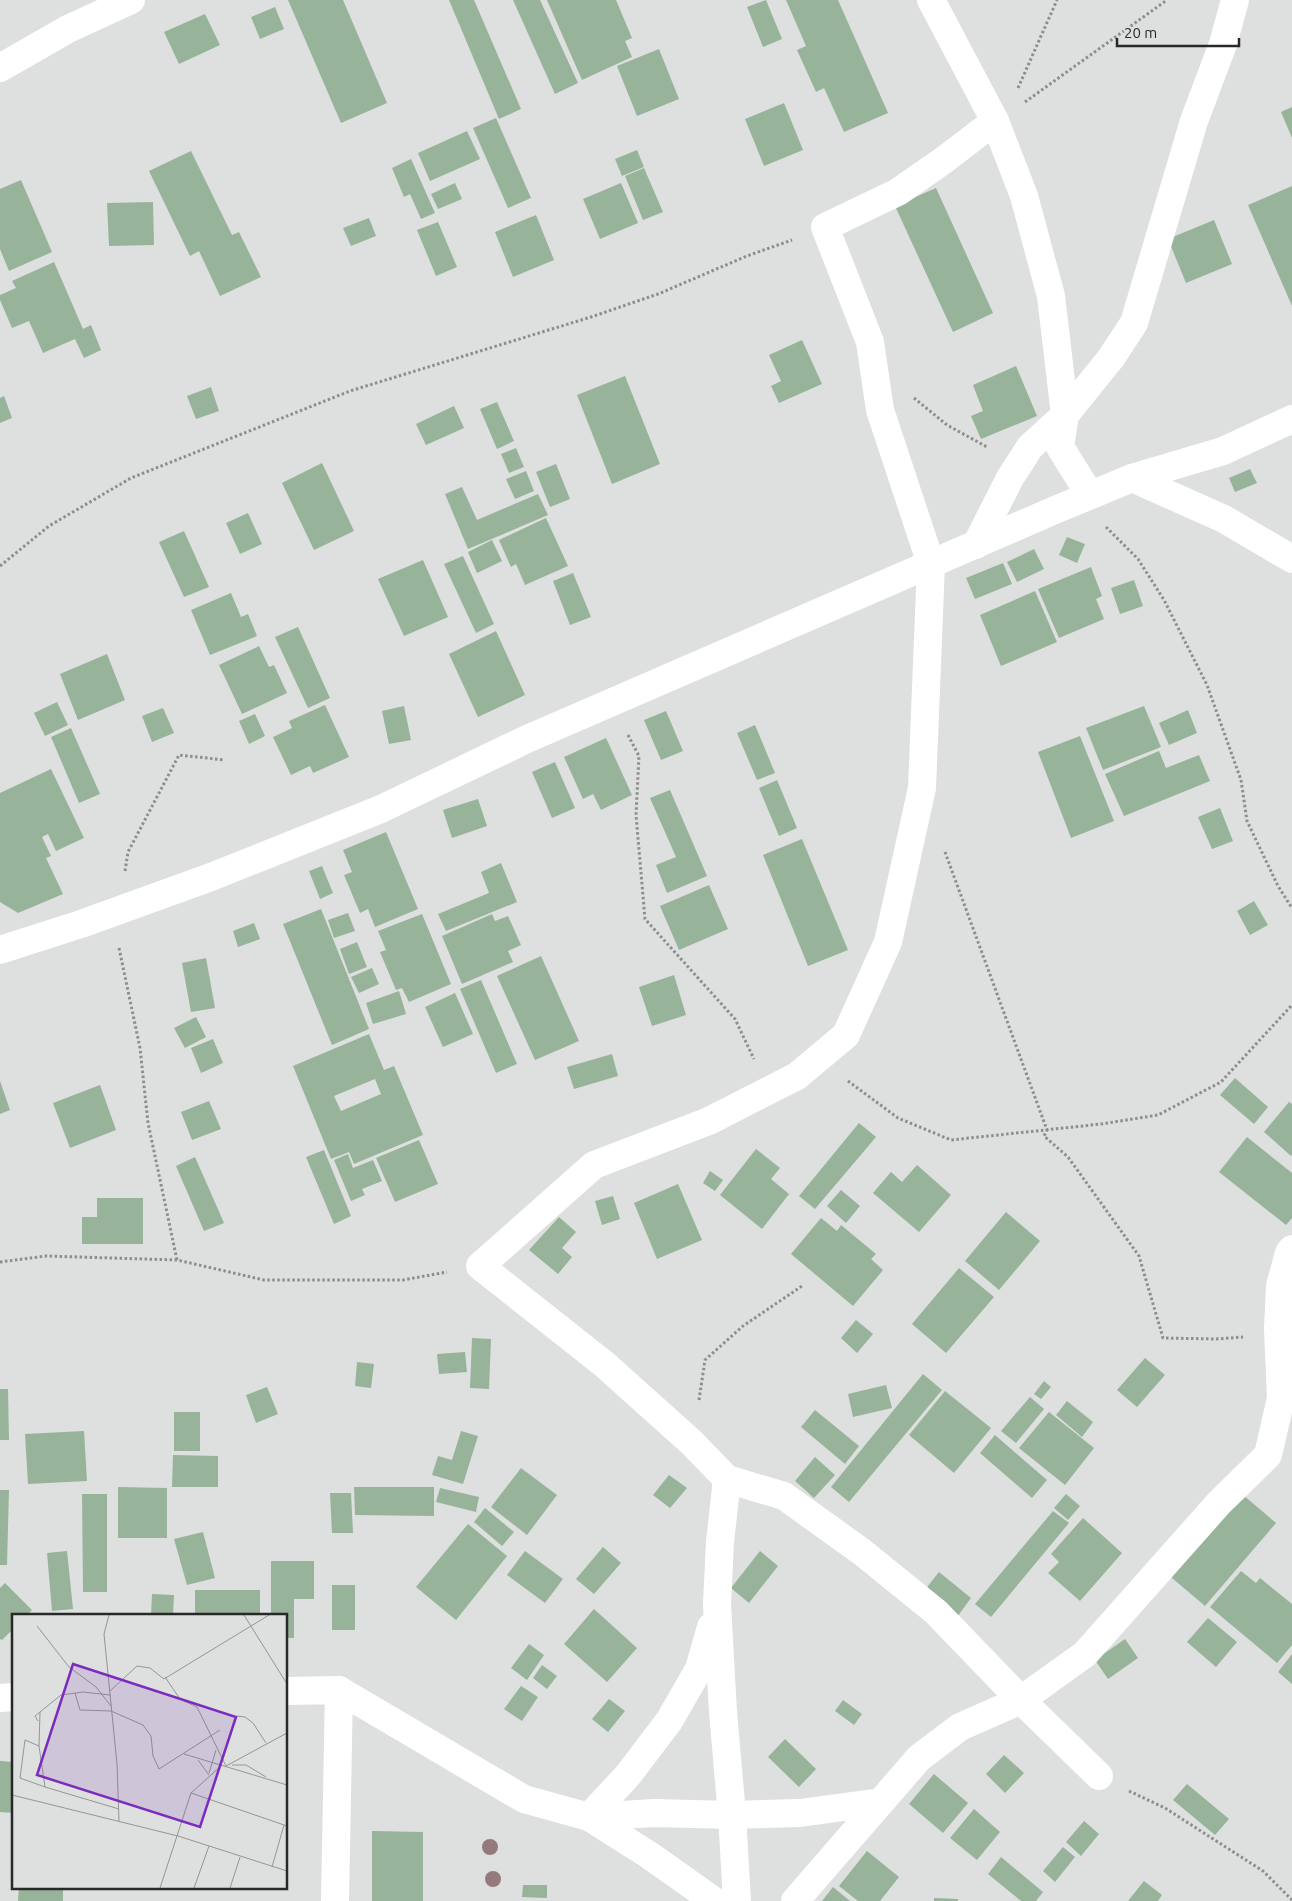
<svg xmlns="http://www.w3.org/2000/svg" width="1292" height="1901" font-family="Ubuntu,sans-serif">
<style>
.building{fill:#97b39a;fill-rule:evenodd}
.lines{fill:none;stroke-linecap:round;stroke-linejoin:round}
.path{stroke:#8c8e8c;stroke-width:3;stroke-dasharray:2.5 2.5;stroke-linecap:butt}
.minor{stroke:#fff;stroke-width:28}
.tree{fill:#94797d}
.inset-road{fill:none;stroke:#949695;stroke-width:1}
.view{fill:#7b2cbf;fill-opacity:0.15;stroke:#7b2cbf;stroke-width:2.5}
.inset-edge{fill:none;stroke:#272827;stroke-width:2.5}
</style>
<rect width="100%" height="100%" fill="#dde0de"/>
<!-- building -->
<g class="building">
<polygon points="288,0 343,0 387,103 341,123"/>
<polygon points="449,0 474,0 521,109 499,119"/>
<polygon points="513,0 540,0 578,83 555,94"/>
<polygon points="547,0 616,0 632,38 625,41 632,57 582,80"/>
<polygon points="766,0 782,39 763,47 747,7"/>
<polygon points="786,0 838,0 888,113 844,132 824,88 816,92 797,50 806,46"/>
<polygon points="275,7 284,29 260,39 251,17"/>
<polygon points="205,14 220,45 179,64 164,32"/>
<polygon points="659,49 679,99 637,116 617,66"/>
<polygon points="784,103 803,150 764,166 745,119"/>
<polygon points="1292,107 1292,138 1281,112"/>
<polygon points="496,118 531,198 508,208 473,128"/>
<polygon points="467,131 480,159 430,181 418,153"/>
<polygon points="637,150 644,167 622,176 615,159"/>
<polygon points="191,151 232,235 239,232 261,277 220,296 199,251 190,256 149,171"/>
<polygon points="411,159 435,213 421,219 410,194 404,197 392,168"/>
<polygon points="644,168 663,212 643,220 625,176"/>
<polygon points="21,180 52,252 9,271 0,249 0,189"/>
<polygon points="455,183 462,199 438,209 431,194"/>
<polygon points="621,183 638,223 600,239 583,199"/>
<polygon points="1292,186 1292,306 1248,205"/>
<polygon points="936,188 993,313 953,332 895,206"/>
<polygon points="153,202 154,245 109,246 107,203"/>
<polygon points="536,215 554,260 513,277 495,232"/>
<polygon points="369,218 376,236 351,246 343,228"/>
<polygon points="1214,220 1232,264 1186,283 1168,239"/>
<polygon points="438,222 457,267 436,276 417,230"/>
<polygon points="54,262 83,329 91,325 101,350 84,358 75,339 43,353 29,321 12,328 0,300 0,295 16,288 12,281"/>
<polygon points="802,340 822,384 779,403 771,386 781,381 769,355"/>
<polygon points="1016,366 1037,416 981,439 971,416 983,411 973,385"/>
<polygon points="625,376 660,464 612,484 577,395"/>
<polygon points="211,387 219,411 196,419 187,396"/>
<polygon points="4,396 12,418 0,423 0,398"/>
<polygon points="497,402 514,441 497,449 480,409"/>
<polygon points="454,406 464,428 426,445 416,424"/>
<polygon points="516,448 524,467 509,473 501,454"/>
<polygon points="322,463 354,531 314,550 282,483"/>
<polygon points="556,464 570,499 550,507 536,472"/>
<polygon points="1250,469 1257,483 1235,492 1229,478"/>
<polygon points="526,471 534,491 515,499 506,479"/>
<polygon points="462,487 477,520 538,494 548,515 468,549 445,494"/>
<polygon points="248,513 262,544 240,554 226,523"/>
<polygon points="546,518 568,566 525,585 516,564 511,567 499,540"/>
<polygon points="184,531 209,587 184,597 159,542"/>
<polygon points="1067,537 1085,544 1077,563 1059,555"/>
<polygon points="492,540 502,561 477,573 468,552"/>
<polygon points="1034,549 1044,569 1017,582 1007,562"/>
<polygon points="463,556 494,624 476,633 444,564"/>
<polygon points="423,560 448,617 404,636 378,579"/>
<polygon points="1003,563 1012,584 975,599 966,578"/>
<polygon points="1091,567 1102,596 1096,599 1104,619 1059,638 1038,589"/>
<polygon points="573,573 591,617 570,625 553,581"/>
<polygon points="1134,580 1143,606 1120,614 1111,588"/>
<polygon points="1035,591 1057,642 1001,666 980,615"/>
<polygon points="231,593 241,617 248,614 257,636 210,655 191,610"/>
<polygon points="298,627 330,698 308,708 275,637"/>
<polygon points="496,631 525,695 478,717 449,654"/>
<polygon points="259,646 269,667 274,665 287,693 242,714 219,665"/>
<polygon points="107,654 125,700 78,720 60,674"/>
<polygon points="57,702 68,725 45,736 34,713"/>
<polygon points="325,705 349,757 313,773 310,766 291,775 273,737 292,728 289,721"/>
<polygon points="404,706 411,740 389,744 382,711"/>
<polygon points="1144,706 1161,747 1103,770 1086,728"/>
<polygon points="163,708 174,733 152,742 142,716"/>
<polygon points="1188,710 1197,733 1169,745 1159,723"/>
<polygon points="666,711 683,751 661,760 644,720"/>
<polygon points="255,714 265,736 249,744 239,721"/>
<polygon points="755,725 775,773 757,780 737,733"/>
<polygon points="71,728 100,794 79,803 51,737"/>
<polygon points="1080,736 1114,821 1071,838 1038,752"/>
<polygon points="606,738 632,795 601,810 593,794 583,799 564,757"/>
<polygon points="1159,751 1166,768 1199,755 1210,781 1124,816 1105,774"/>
<polygon points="555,762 575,808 552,818 532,772"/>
<polygon points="51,769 84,838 56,851 48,834 42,837 51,856 46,858 63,894 18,913 0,902 0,793"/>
<polygon points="777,780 797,828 779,836 759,788"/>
<polygon points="670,790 707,876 667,893 656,865 676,857 650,798"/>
<polygon points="478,799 487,826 452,838 443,810"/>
<polygon points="1220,808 1233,841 1212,849 1198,817"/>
<polygon points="386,832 418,909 375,927 368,909 360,913 344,875 352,872 343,850"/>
<polygon points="802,839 848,950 808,966 763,855"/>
<polygon points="501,863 517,902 446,931 438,914 489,893 481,872"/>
<polygon points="322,866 333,893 320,899 309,871"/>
<polygon points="709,885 728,929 679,950 660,906"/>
<polygon points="1254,901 1268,925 1250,935 1237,911"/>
<polygon points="321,909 369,1029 332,1045 283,924"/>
<polygon points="348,913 355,931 334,938 328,920"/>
<polygon points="422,914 451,984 409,1002 402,988 396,990 380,952 386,950 378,931"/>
<polygon points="492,914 495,921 508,916 521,945 508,951 513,962 462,984 442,936"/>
<polygon points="254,923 260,939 238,947 233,931"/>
<polygon points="357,942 367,967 349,974 340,949"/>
<polygon points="541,956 579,1041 535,1060 497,976"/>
<polygon points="206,958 215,1008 191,1012 182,963"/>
<polygon points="372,968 379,984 359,993 351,977"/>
<polygon points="674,975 686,1015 652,1026 639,987"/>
<polygon points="481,980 517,1064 496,1073 460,989"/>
<polygon points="399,991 406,1014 373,1024 366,1003"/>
<polygon points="455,993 473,1034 443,1047 425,1007"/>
<polygon points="196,1017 206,1037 185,1048 174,1028"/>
<path d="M 369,1034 L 384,1070 L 394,1066 L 423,1135 L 354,1164 L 349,1152 L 331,1159 L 293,1066 ZM 375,1079 L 381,1094 L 341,1111 L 334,1096 Z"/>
<polygon points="213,1039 223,1063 201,1073 191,1048"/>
<polygon points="612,1054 618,1076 574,1089 567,1067"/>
<polygon points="1235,1078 1268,1107 1254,1124 1220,1095"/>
<polygon points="0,1081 10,1110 0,1114"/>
<polygon points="100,1085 116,1130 70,1148 53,1103"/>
<polygon points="209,1101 221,1129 192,1140 181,1112"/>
<polygon points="1289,1102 1292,1104 1292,1154 1291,1156 1264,1132"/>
<polygon points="859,1123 876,1137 815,1209 799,1196"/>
<polygon points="1247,1137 1292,1173 1292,1218 1286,1225 1219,1172"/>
<polygon points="419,1140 438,1184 395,1202 376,1158"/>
<polygon points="756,1149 780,1168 771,1179 789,1194 762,1229 720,1195"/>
<polygon points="324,1150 351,1216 334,1224 306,1157"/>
<polygon points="348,1154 353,1168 373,1160 382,1181 362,1189 365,1195 351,1201 334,1160"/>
<polygon points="195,1157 224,1223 204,1231 176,1166"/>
<polygon points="917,1165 951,1195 919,1232 873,1193 891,1172 902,1182"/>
<polygon points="710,1171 723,1180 715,1191 703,1183"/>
<polygon points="678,1184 702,1240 657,1259 634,1203"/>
<polygon points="841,1190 860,1206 846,1223 827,1206"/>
<polygon points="613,1196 620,1219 602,1225 595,1201"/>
<polygon points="97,1198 143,1198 143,1244 82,1244 82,1217 97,1217"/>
<polygon points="1006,1212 1040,1241 999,1290 965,1261"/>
<polygon points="559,1217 576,1232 562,1248 572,1257 558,1274 529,1250"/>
<polygon points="821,1218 837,1231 841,1225 876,1254 871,1259 883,1270 853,1306 791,1254"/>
<polygon points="959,1268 994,1297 946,1353 912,1324"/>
<polygon points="856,1320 873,1334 857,1353 841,1338"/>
<polygon points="472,1338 491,1339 489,1389 470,1388"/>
<polygon points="465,1352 467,1372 439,1374 437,1354"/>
<polygon points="1145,1358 1165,1375 1137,1407 1117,1390"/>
<polygon points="357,1362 374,1364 371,1388 355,1386"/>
<polygon points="923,1374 942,1390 849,1502 831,1487"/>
<polygon points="1044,1381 1051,1387 1041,1399 1034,1394"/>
<polygon points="886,1385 892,1408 853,1417 848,1394"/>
<polygon points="267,1387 278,1414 256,1423 246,1395"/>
<polygon points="0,1389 8,1389 9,1440 0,1440"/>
<polygon points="945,1391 991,1428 954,1473 909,1435"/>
<polygon points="1030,1397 1044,1409 1016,1443 1001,1431"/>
<polygon points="1067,1401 1093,1422 1082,1437 1056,1415"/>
<polygon points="815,1410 859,1446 845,1464 801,1427"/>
<rect x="174" y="1412" width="26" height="39"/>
<polygon points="1049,1412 1094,1448 1065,1485 1019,1448"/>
<polygon points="84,1431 87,1481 28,1484 25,1434"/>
<polygon points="461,1431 478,1436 463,1484 432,1475 438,1456 452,1460"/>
<polygon points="995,1435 1047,1480 1032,1498 980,1453"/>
<polygon points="173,1455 218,1456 218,1487 172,1487"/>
<polygon points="815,1457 835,1475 814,1498 795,1481"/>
<polygon points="521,1468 557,1495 527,1535 491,1507"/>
<polygon points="669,1475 687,1488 670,1508 653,1495"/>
<polygon points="118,1487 167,1488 167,1538 118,1538"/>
<polygon points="354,1487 434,1487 434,1516 355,1515"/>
<polygon points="440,1488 479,1497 476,1512 436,1502"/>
<polygon points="1236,1489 1276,1523 1205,1606 1165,1572"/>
<polygon points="0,1490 9,1490 7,1565 0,1565"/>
<polygon points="330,1493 351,1493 353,1533 332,1533"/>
<polygon points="82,1494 107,1494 107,1592 83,1592"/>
<polygon points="1066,1494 1080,1506 1068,1520 1054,1508"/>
<polygon points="485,1508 514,1532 502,1546 474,1522"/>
<polygon points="1053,1511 1069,1523 991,1617 975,1604"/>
<polygon points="1083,1518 1122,1553 1080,1601 1048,1573 1059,1562 1051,1554"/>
<polygon points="468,1524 507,1556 456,1620 416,1587"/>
<polygon points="203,1532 215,1578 187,1585 174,1539"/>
<polygon points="603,1547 621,1563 594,1594 576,1579"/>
<polygon points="67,1551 73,1609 52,1611 47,1553"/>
<polygon points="525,1551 563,1579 545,1603 507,1575"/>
<polygon points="760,1551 778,1566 749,1603 731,1588"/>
<polygon points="271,1561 314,1561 314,1599 294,1599 294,1638 286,1638 286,1615 271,1615"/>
<polygon points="1241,1571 1256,1583 1260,1578 1292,1604 1292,1645 1277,1663 1210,1607"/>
<polygon points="939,1572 971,1598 957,1617 924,1591"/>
<polygon points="5,1583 32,1610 27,1615 14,1615 14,1628 2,1640 0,1639 0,1588"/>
<rect x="332" y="1585" width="23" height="45"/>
<rect x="195" y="1590" width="65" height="25"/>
<polygon points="152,1594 174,1595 173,1615 151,1615"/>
<polygon points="594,1609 637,1648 607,1682 564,1644"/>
<polygon points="1208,1618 1237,1642 1216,1667 1187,1642"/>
<polygon points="1125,1639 1138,1658 1108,1679 1095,1660"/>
<polygon points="529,1644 544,1655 527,1680 511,1668"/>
<polygon points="1292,1654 1292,1684 1278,1672"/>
<polygon points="542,1665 557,1676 547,1689 533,1678"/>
<polygon points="521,1686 538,1697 522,1721 504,1709"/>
<polygon points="609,1699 625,1711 608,1732 592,1719"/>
<polygon points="843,1700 862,1714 854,1725 835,1711"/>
<polygon points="785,1739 816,1769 799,1787 768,1757"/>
<polygon points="1004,1755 1024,1773 1005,1793 986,1774"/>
<polygon points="0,1761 14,1762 14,1813 0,1812"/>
<polygon points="934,1774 968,1803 943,1833 909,1804"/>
<polygon points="1187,1784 1229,1819 1215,1835 1173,1800"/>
<polygon points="974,1809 1000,1832 977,1860 950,1838"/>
<polygon points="1084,1821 1099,1834 1081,1856 1066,1842"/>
<polygon points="372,1831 423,1832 423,1901 372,1901"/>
<polygon points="1063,1847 1075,1857 1055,1882 1043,1871"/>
<polygon points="867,1851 899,1877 880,1901 858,1901 839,1886"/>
<polygon points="1001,1857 1043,1892 1036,1901 1021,1901 988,1874"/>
<polygon points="1144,1881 1162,1895 1158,1901 1128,1901"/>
<polygon points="523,1885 547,1885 547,1898 522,1897"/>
<polygon points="19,1887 63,1887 63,1901 18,1901"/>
<polygon points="833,1887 850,1901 822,1901"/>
<polygon points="934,1898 958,1899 958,1901 934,1901"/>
</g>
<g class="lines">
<!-- path -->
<g class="path">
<polyline points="1018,88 1057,0"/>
<polyline points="1025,102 1167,0"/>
<polyline points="914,398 947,425 987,447"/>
<polyline points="1106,527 1138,559 1164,600 1207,685 1241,780 1247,821 1278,886 1292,908"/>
<polyline points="0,566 49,526 131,478 350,391 591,317 658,294 747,256 792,240"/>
<polyline points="628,735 639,756 636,815 645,919 735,1019 754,1059"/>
<polyline points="945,852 1047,1130 1044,1136 1068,1157 1139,1256 1163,1338 1216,1339 1243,1337"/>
<polyline points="125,871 128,852 179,755 225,760"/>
<polyline points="119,948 140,1048 148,1123 177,1260"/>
<polyline points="848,1081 898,1118 951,1140 1101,1124 1158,1115 1221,1082 1292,1005"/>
<polyline points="0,1262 46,1256 177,1260 264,1280 403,1280 447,1272"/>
<polyline points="699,1400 705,1360 743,1326 802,1286"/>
<polyline points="1129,1791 1165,1808 1263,1871 1292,1900"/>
</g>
<!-- minor -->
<g class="minor">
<polyline points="931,0 995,121 1024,196 1051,296 1065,415 1060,447 1090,495"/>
<polyline points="0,68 68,29 131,0"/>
<polyline points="995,121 944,160 898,192 825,227 870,342 880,410 931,564 922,788 888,942 846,1035 797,1076 709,1121 594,1165 480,1266 604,1364 691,1442 727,1479 784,1496 862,1552 936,1612 1021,1700 1099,1776"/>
<polyline points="1132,478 1224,519 1292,559"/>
<polyline points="976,545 1010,478 1030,447 1065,415 1111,358 1134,323 1194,121 1223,44 1235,0"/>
<polyline points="0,950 81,924 211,877 381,809 527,739 1055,510 1132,478 1223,451 1292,419"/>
<polyline points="727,1479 720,1542 717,1604 723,1712 732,1815 737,1901"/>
<polyline points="339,1690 524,1799 589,1817 649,1855 714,1901"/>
<polyline points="286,1691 339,1690 335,1901"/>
<polyline points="0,1698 14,1697"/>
<polyline points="589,1817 654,1813 732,1815 800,1813 881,1802"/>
<polyline points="589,1817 628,1775 669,1721 699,1669 711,1627"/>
<polyline points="795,1901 919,1758 960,1727 1021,1700 1085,1654 1219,1503 1268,1455 1281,1398 1278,1329 1280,1286 1289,1253 1292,1249"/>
</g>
</g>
<!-- trees -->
<g class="tree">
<circle cx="490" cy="1847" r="8"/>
<circle cx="493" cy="1879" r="8"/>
</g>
<!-- overview -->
<g transform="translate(12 1614)">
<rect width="275" height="275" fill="#dde0de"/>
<path class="inset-road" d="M 97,1 L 92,20 L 105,150 L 107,207M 232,1 L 275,70M 25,12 L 57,53 L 84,73 L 99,92M 153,63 L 168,85 L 185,93 L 214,152M 98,77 L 125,52 L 138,54 L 152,65 L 257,1M 63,79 L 68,96 L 99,97 L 131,111 L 139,122 L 141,142 L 147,155 L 208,116M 28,98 L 27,132 L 33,173 L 107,195M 225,102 L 233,103 L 241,109 L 254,129M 26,107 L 23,102 L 49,81 L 71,78 L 98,81M 27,132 L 13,126 L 8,164 L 33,173M 172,140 L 275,171M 186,146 L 197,161M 220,151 L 234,151 L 254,163M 214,152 L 275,119M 197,159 L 204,136M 179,179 L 210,151M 0,181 L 166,222 L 275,257M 260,253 L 272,211M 148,274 L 179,179 L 275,212M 182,274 L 197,232M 218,274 L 228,243"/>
<path class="view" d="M 61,50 L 224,103 L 188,213 L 25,161 Z"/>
<rect width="275" height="275" class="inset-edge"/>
</g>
<!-- scale -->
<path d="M1117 38v8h122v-8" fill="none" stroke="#272827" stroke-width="2.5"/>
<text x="1124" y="38" font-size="15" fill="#272827" stroke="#dde0de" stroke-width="4" paint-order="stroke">20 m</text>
</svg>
